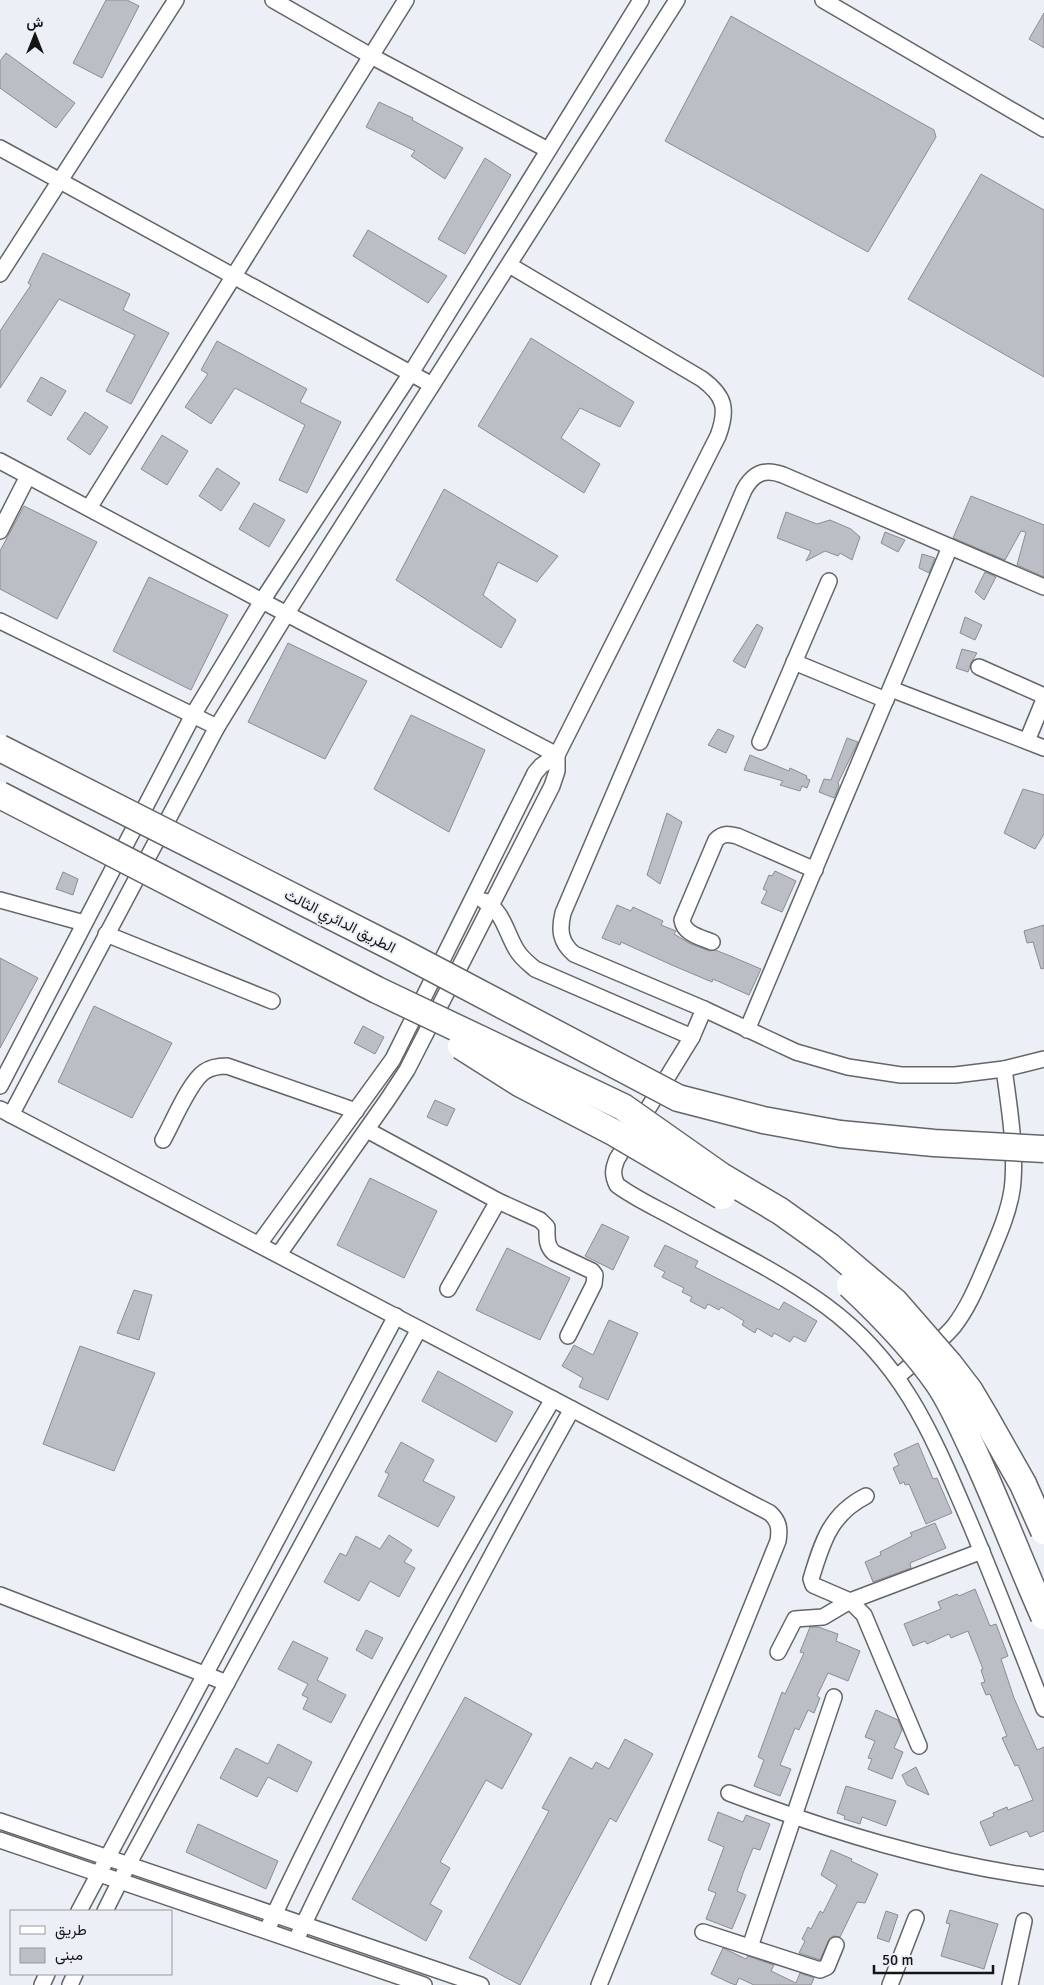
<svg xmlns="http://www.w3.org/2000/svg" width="1044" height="1985" font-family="Signika,Vazirmatn,sans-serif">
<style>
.building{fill:#bbbec4;stroke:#8a8d93}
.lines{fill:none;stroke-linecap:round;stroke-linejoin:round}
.street-casing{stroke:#62656a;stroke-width:18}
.street{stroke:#fff;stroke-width:15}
.highway-bridge-casing{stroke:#62656a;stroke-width:29;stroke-linecap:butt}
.highway-bridge{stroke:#fff;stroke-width:26}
.labels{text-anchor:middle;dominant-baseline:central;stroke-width:4;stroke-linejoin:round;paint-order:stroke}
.street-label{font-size:15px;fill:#141517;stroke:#ecf0f6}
</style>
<rect width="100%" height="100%" fill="#ecf0f6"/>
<!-- building -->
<g class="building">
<polygon points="106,0 127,0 139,6 102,78 73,63"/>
<polygon points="1044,13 1044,48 1029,39"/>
<polygon points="731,16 934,130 936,137 868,252 665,141"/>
<polygon points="6,53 75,103 56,128 0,88 0,61"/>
<polygon points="379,102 413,118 412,120 463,148 445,179 411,156 415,151 366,127"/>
<polygon points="485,158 511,175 465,254 438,239"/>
<polygon points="981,174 1044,210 1044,377 908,299"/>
<polygon points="368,230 447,276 428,303 353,256"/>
<polygon points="43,253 130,294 123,310 169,333 131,404 106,391 135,335 59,299 0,388 0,331 31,285 28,283"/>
<polygon points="531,338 634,402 620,427 580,408 561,438 600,464 584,493 478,426"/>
<polygon points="217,341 307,389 300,402 341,422 307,493 279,480 305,425 235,388 211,424 185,407 208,374 201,370"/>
<polygon points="41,377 66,391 51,416 27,401"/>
<polygon points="85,412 108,427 90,455 67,439"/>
<polygon points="162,435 188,451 167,485 141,469"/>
<polygon points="217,468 240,483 221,511 199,496"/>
<polygon points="444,489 558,556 537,582 498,562 483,595 516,620 501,648 396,580"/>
<polygon points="971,496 1044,525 1044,577 1017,565 1026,532 1021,531 1005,560 953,538"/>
<polygon points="254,503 285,520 269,547 239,529"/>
<polygon points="24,506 97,542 57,619 0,589 0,551"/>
<polygon points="786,512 817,524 830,520 851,529 860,537 852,560 840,553 838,556 825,551 806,561 811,551 777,538"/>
<polygon points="885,532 905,540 898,552 881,543"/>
<polygon points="922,554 935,558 929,573 919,568"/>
<polygon points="985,572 996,577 984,600 975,592"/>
<polygon points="149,577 228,615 191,690 113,651"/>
<polygon points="965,617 982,625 975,640 960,633"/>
<polygon points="757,624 763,628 745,668 733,661"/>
<polygon points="288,643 367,681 325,759 248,722"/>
<polygon points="962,649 977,653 971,663 968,672 956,668"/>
<polygon points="411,715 485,750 449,832 374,789"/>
<polygon points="718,729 734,736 726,753 708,745"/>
<polygon points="847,738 858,742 838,783 839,786 834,798 819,792 824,779 831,780"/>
<polygon points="750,755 789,771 790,768 807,776 806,778 810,780 807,788 802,786 800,791 780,785 783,781 744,770"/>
<polygon points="1023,789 1044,795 1044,834 1035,849 1004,833"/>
<polygon points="667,813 682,822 660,884 647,875"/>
<polygon points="775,871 796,881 782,912 761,903 767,891 763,889 769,875 772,876"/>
<polygon points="63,872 78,879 73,895 56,889"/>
<polygon points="617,905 631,911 633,907 663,921 661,925 676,931 674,934 689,943 709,951 715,950 728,955 761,969 749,995 713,979 712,982 674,966 621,942 620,945 602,938"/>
<polygon points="1044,925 1044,968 1041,969 1033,942 1027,943 1024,931"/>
<polygon points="0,958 38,978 0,1048"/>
<polygon points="94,1006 172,1043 132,1118 58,1082"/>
<polygon points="363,1026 384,1037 375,1054 354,1043"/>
<polygon points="435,1100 455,1109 447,1126 427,1117"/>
<polygon points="370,1178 437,1211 404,1278 337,1245"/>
<polygon points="602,1224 629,1237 613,1270 585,1256"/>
<polygon points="665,1245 698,1261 695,1267 779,1310 784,1302 817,1321 805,1342 794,1336 790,1342 774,1333 772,1337 757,1328 755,1333 742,1325 744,1321 721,1307 719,1310 708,1304 705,1309 690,1301 692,1297 682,1292 684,1288 662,1277 665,1272 654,1266"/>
<polygon points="507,1248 570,1278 540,1340 476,1310"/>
<polygon points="134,1290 152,1295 139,1340 117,1333"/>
<polygon points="609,1320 638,1333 608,1400 579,1387 583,1378 562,1366 574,1345 593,1355"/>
<polygon points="80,1346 155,1373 114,1471 43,1444"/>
<polygon points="438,1371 513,1412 496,1442 422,1401"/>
<polygon points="401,1442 434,1460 423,1481 455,1497 438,1527 378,1496 389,1474 385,1472"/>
<polygon points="918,1443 933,1479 937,1478 952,1513 926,1524 909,1484 905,1485 904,1482 900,1484 893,1468 899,1465 894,1454"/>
<polygon points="935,1523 946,1548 910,1563 911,1568 873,1582 865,1562 881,1555 880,1552 912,1536 910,1533"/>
<polygon points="389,1535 412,1550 404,1562 415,1568 399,1597 370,1581 359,1601 324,1582 340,1553 346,1556 356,1536 380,1549"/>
<polygon points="975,1589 990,1626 996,1624 1008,1656 1001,1659 1014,1698 1037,1750 1044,1747 1044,1831 1030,1837 1027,1831 990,1846 980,1822 994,1816 993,1813 1007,1807 1008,1810 1033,1800 1018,1765 1015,1766 1002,1738 1007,1736 990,1694 986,1695 981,1683 985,1682 981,1670 983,1669 968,1631 951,1638 949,1634 927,1644 925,1641 913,1646 904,1624 941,1609 938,1602 957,1594 959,1596"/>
<polygon points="810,1627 818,1627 838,1634 836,1641 860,1651 848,1681 828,1673 817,1696 820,1698 814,1713 808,1710 799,1730 795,1728 780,1765 791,1769 780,1796 754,1786 764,1760 758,1757 782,1692 785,1694 804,1653 800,1652"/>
<polygon points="366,1630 383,1638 372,1659 356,1650"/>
<polygon points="293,1641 328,1658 317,1680 346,1695 331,1723 303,1709 308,1698 302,1695 308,1684 278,1669"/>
<polygon points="465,1697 532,1734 502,1789 486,1780 440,1862 450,1868 430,1904 442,1911 426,1941 352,1899"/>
<polygon points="876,1710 898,1720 902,1730 894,1748 903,1752 892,1779 868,1769 872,1759 868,1758 875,1741 865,1737"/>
<polygon points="625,1739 653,1754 616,1822 610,1818 520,1985 469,1958 549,1811 542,1808 570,1757 592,1769 596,1762 609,1769"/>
<polygon points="278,1744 312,1762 297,1792 268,1777 257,1797 220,1778 236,1748 268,1764"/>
<polygon points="916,1767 929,1795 907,1785 902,1775"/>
<polygon points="846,1786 896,1801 886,1826 862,1817 860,1824 844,1819 845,1816 837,1813"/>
<polygon points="718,1812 743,1822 746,1815 770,1824 760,1850 753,1848 743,1873 737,1891 746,1895 732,1929 706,1919 716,1893 708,1890 724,1847 708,1840"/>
<polygon points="198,1824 278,1861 266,1889 186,1852"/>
<polygon points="831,1850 852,1859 851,1861 878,1874 865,1903 857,1902 840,1937 834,1936 830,1938 820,1960 799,1953 805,1941 802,1939 808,1927 811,1929 820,1911 823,1913 837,1885 821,1875"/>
<polygon points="950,1910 998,1924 984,1969 941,1956 950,1924 946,1923"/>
<polygon points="886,1911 898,1915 889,1942 877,1938"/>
<polygon points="723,1948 746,1959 748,1956 774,1965 771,1971 796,1983 800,1973 814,1978 811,1985 754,1985 739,1978 736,1985 730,1983 711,1974"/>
</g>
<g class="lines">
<defs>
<g id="street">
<polyline points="273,0 371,56 548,150"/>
<polyline points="823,0 1044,129"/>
<polyline points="0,148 432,385"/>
<polyline points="0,274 176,0"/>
<polyline points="0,461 262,601 557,755"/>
<polyline points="89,508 406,0"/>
<polyline points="0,531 28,476"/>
<path d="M 1044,587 L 783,475 C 765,468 753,473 744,490 L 563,913 C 559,930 560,942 574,954 L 704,1009 L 796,1052 L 848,1067 L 901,1075 L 955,1075 L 1004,1069 L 1044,1059"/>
<polyline points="0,621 217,727"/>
<polyline points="794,662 886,700"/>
<polyline points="979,667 1042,695 1043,702 1027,741"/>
<polyline points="891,689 1044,748"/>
<polyline points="760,742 829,581"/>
<polyline points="0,900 84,923"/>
<path d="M 484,901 C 503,911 506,932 516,949 C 521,958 528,963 535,969 L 692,1037"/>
<polyline points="106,934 272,1001"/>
<path d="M 712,942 C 700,937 684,934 682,920 L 716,840 C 723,833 728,834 737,836 L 815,870"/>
<path d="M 704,1009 L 692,1037 L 617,1159 C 613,1169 612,1175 617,1185 C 633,1197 652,1206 669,1215 C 721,1244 778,1271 826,1306 C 905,1364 933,1437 970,1523 C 996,1585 1020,1647 1044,1709"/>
<polyline points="747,1030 950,547"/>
<polyline points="0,1086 193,715 262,601 411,373 641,0"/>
<path d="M 0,1109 L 770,1513 C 779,1521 780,1529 778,1541 L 599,1985"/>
<polyline points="11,1115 217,727 287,613 677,0"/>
<path d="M 367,1130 L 498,1201 L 540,1220 L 547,1227 C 547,1237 546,1246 554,1253 L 592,1271 L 595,1275 L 594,1284 L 568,1336"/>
<path d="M 163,1140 C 172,1124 190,1081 204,1072 C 211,1067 218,1066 227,1066 L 356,1111"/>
<polyline points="259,1244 393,1059 535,773 541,766 557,755"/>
<path d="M 279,1254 L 388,1099 L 407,1070 L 552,786 L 557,771 L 557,755 L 718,436 C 728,409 725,396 702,379 L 509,265"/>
<polyline points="448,1289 498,1201"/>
<path d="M 897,1377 C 916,1360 938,1345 954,1326 C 968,1308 977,1286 986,1265 C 996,1241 1008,1216 1012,1190 C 1017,1154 1009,1105 1004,1069"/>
<path d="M 866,1496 C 830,1514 822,1543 811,1579 L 813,1585 L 850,1601 L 864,1615 L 919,1746"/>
<polyline points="0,1595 227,1683"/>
<polyline points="778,1652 795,1619 823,1617 850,1601 982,1551"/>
<path d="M 729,1793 C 830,1831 936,1864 1044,1878"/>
<polyline points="0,1821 481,1985"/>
<polyline points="0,1840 424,1985"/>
<polyline points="79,1911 396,1316"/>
<polyline points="105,1911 128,1865 419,1329"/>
<path d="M 267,1930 C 352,1748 451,1572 553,1399"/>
<polyline points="703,1932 820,1970 827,1967 836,1945"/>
<path d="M 296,1940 C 382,1760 475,1583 572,1409"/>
<polyline points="750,1947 834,1697"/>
<polyline points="42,1985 47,1974"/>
<polyline points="70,1985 75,1974"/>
<polyline points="890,1985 916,1918"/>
<polyline points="1010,1985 1024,1921"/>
</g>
</defs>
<!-- street casing -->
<use href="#street" class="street-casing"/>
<!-- street -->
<use href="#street" class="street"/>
<defs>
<g id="highway-bridge">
<polyline points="0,748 398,950 678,1098 763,1120 840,1134 934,1143 1044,1149"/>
<polyline points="0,795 377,990 623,1107 721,1176 780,1211 829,1246 895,1302 949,1364 969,1390 985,1417 1023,1484 1044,1531"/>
<polyline points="461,1046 521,1084 615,1133 722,1196"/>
<path d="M 850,1285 C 882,1315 914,1348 939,1384 C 953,1405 963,1429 974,1452 C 999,1506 1020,1562 1044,1616"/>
</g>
</defs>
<!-- highway-bridge casing -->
<use href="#highway-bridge" class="highway-bridge-casing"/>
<!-- highway-bridge -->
<use href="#highway-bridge" class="highway-bridge"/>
</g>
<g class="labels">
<!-- street labels -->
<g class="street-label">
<text transform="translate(340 921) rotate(27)">الطريق الدائري الثالث</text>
</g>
</g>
<!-- legend -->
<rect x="10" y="1910" width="162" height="65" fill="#ecf0f6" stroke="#96989d"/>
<rect x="20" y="1926" width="25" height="8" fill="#ffffff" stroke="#96989d"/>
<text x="55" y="1935" font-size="15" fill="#141517">طريق</text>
<rect x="20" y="1948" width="25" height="15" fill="#bbbec4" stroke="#96989d"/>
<text x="55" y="1960" font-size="15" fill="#141517">مبنى</text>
<!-- north arrow -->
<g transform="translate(35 35)" stroke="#ecf0f6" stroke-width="4" paint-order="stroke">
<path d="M0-4L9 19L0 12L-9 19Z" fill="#141517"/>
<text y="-8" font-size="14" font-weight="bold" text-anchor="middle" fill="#141517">ش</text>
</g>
<!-- scale -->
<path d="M874 1965v8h119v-8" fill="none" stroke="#141517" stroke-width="2.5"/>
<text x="882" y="1965" font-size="15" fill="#141517" stroke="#ecf0f6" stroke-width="4" paint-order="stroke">50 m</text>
</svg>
